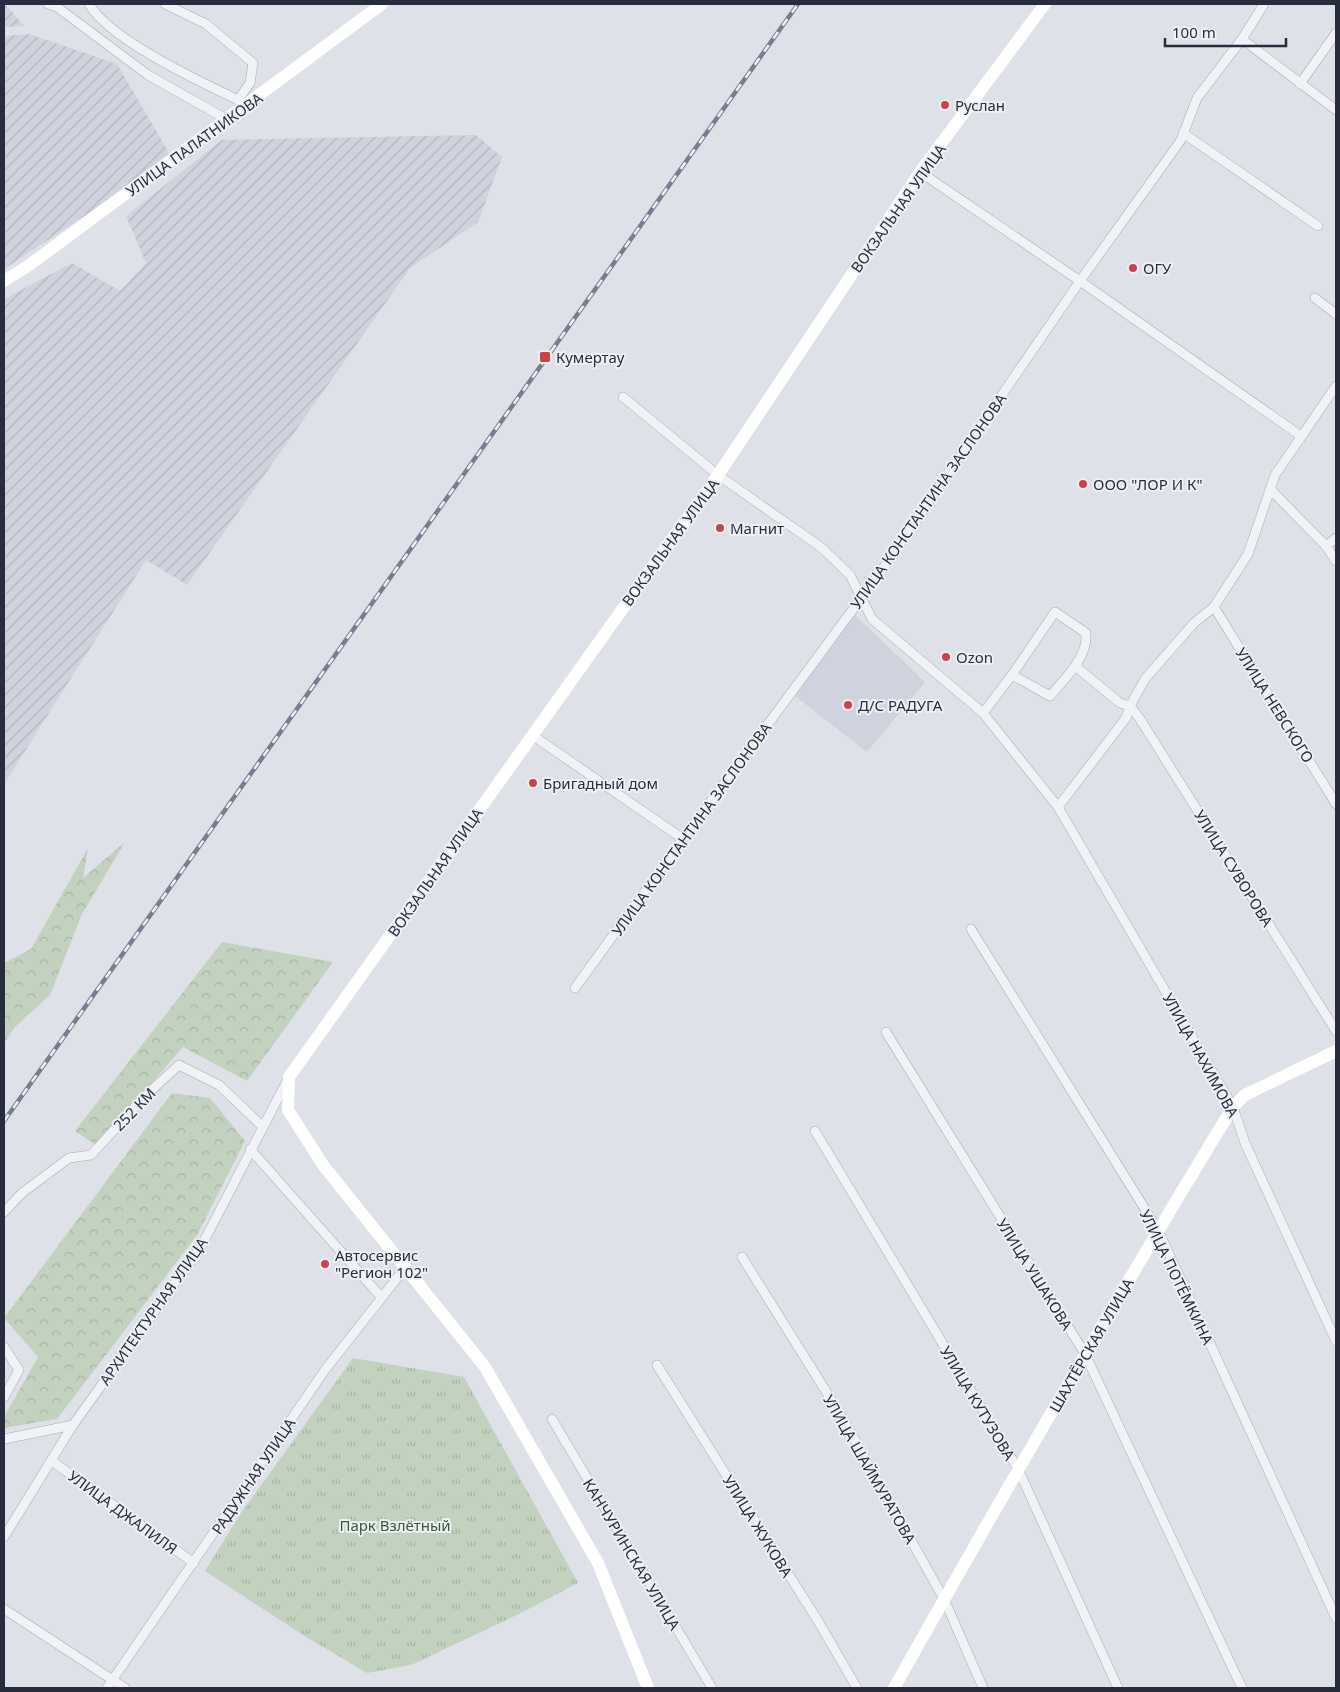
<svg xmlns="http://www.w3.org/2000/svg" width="1340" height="1692" font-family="'Noto Sans',sans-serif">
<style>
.built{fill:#d0d3dd}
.industrial{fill:url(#industrial-furrows)}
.forest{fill:url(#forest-crowns)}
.park{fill:url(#park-tufts)}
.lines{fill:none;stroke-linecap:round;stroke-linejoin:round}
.street-casing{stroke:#a7abb5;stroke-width:10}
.street{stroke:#f1f2f6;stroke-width:9}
.secondary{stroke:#fff;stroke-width:12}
.rail-casing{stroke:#777e91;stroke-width:4.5}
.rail{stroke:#edf0f5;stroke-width:2.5;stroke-dasharray:8;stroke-linecap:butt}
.poi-dot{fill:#cf4148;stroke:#edf0f5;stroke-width:2}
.labels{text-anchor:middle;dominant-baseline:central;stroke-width:4;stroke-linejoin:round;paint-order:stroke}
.poi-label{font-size:15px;fill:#272d3e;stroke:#edf0f5;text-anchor:start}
.street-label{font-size:15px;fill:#272d3e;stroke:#edf0f5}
.park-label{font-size:15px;fill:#385a34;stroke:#edf0f5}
</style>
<defs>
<pattern id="industrial-furrows" width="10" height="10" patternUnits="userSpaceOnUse" patternTransform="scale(1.25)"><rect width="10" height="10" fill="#d0d3dd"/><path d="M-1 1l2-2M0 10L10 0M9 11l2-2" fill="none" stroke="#b3b5bf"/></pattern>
<pattern id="forest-crowns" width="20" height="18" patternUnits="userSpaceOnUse" patternTransform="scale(1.25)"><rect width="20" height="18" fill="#c2d2bf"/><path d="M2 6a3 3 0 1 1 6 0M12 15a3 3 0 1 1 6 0" fill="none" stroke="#a7b5a5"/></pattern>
<pattern id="park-tufts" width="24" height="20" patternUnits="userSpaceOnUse" patternTransform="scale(1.25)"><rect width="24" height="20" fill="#c2d2bf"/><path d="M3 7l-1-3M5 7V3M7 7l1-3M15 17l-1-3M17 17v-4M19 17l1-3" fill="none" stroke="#a7b5a5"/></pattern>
</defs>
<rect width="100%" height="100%" fill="#dee1e8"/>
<!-- built -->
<polygon class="built" points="854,614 925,682 867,752 795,696"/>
<!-- industrial -->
<g class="industrial">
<polygon points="4,4 5,4 24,26 4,27"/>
<polygon points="29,34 117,64 172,158 4,269 4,36"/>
<polygon points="476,135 502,157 478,222 410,268 187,585 146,560 4,784 4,299 72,263 120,291 146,263 126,216 222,140"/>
</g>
<!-- forest -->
<g class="forest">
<polygon points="125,842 82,914 50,995 16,1026 4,1043 4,963 31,949 88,848 83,878"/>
<polygon points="222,942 333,962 247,1081 183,1047 97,1146 75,1131"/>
<polygon points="172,1093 210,1098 245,1141 197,1235 57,1419 4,1428 4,1417 38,1357 4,1318"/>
</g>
<!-- park -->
<polygon class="park" points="353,1358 464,1377 578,1583 519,1614 411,1665 367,1673 303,1635 205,1571 241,1513"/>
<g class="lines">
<defs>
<g id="street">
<polyline points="48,4 57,7 148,75 228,120"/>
<path d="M 89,4 C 110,40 199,81 238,100"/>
<polyline points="165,4 206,24 253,63 250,83 238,100 242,101"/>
<polyline points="1242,39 1336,110"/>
<polyline points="1300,84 1336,33"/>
<polyline points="1183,133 1318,226"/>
<polyline points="920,172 1080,281 1301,436"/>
<polyline points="1315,298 1336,314"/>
<polyline points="623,397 718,475 822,548 850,575 872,619 983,713 1058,807 1233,1107 1245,1143 1336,1341"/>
<polyline points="1270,489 1326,546 1336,561"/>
<polyline points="1326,546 1336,538"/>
<polyline points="1214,607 1336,804"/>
<polyline points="1075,666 1120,703 1130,706 1140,719 1336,1031"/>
<path d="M 983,713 L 1012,675 L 1055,612 L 1086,633 C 1088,658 1065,678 1050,696 L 1012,675"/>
<polyline points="532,735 683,839"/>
<polyline points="1058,807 1126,718 1130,706 1145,679 1194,623 1214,607 1248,554 1275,475 1336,386"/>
<polyline points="971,929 1158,1230 1336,1618"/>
<polyline points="575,988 683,839 882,570 1080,281 1181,140 1197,98 1242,39 1264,4"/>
<polyline points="886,1032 1085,1354 1242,1688"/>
<polyline points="815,1131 1018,1469 1118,1688"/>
<polyline points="250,1149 382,1298"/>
<polyline points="4,1212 22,1193 69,1158 91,1155 144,1097 179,1065 219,1085 263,1127"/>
<polyline points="742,1257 842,1417 944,1599 983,1688"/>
<polyline points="4,1347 19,1370 4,1397"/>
<polyline points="657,1365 818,1621 857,1688"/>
<polyline points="552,1419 712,1688"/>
<polyline points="4,1439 73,1425"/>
<polyline points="52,1461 194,1563"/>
<polyline points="4,1537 73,1425 202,1245 288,1079"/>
<polyline points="4,1609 125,1688"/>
<polyline points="107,1688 325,1370 405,1268"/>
</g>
</defs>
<!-- street casing -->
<use href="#street" class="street-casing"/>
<!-- street -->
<use href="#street" class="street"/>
<!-- secondary -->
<g class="secondary">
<polyline points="4,281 28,266 382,4"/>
<polyline points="648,1688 598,1563 485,1367 323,1165 288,1110 289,1077 718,475 920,172 1045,4"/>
<path d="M 894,1688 C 1004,1493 1116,1298 1233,1107 L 1245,1095 L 1336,1051"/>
</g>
<defs>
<polyline id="rail" points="4,1121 798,4"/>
</defs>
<!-- rail casing -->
<use href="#rail" class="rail-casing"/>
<!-- rail -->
<use href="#rail" class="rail"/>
</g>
<!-- markers -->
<g class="poi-dot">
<circle cx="945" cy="105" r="5"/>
<circle cx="1133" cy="268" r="5"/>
<rect x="539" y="351" width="12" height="12" rx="2.5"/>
<circle cx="1083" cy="484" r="5"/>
<circle cx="720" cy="528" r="5"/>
<circle cx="946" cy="657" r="5"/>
<circle cx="848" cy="705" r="5"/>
<circle cx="533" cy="783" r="5"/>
<circle cx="325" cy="1264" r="5"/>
</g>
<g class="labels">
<!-- poi labels -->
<g class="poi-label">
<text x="955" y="105">Руслан</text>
<text x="1143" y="268">ОГУ</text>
<text x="556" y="357">Кумертау</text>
<text x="1093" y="484">ООО "ЛОР И К"</text>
<text x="730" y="528">Магнит</text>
<text x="956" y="657">Ozon</text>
<text x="858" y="705">Д/С РАДУГА</text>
<text x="543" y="783">Бригадный дом</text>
<text x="335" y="1255">Автосервис<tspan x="335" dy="17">"Регион 102"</tspan></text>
</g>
<!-- street labels -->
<g class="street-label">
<text transform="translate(194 144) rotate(-36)">УЛИЦА ПАЛАТНИКОВА</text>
<text transform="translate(898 208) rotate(-55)">ВОКЗАЛЬНАЯ УЛИЦА</text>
<text transform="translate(928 501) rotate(-55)">УЛИЦА КОНСТАНТИНА ЗАСЛОНОВА</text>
<text transform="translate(670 542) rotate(-54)">ВОКЗАЛЬНАЯ УЛИЦА</text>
<text transform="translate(1275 705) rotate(58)">УЛИЦА НЕВСКОГО</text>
<text transform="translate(691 829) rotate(-54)">УЛИЦА КОНСТАНТИНА ЗАСЛОНОВА</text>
<text transform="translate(1234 868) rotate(58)">УЛИЦА СУВОРОВА</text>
<text transform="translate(435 872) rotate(-55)">ВОКЗАЛЬНАЯ УЛИЦА</text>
<text transform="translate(1201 1055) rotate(61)">УЛИЦА НАХИМОВА</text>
<text transform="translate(134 1109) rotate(-46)">252 КМ</text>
<text transform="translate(1035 1274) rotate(58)">УЛИЦА УШАКОВА</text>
<text transform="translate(1177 1277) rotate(64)">УЛИЦА ПОТЁМКИНА</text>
<text transform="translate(153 1311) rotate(-55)">АРХИТЕКТУРНАЯ УЛИЦА</text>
<text transform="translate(1091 1345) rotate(-60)">ШАХТЁРСКАЯ УЛИЦА</text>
<text transform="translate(978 1403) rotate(59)">УЛИЦА КУТУЗОВА</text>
<text transform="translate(870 1469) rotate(60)">УЛИЦА ШАЙМУРАТОВА</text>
<text transform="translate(253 1476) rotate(-56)">РАДУЖНАЯ УЛИЦА</text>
<text transform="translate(123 1512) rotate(36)">УЛИЦА ДЖАЛИЛЯ</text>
<text transform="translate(758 1526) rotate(58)">УЛИЦА ЖУКОВА</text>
<text transform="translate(632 1554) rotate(59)">КАНЧУРИНСКАЯ УЛИЦА</text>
</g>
<!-- park labels -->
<g class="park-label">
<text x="395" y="1525">Парк Взлётный</text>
</g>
</g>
<!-- border -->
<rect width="1340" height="1692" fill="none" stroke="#272d3e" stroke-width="10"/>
<!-- scale -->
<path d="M1165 38v8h121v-8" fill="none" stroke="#272d3e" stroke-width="2.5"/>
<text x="1172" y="38" font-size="15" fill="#272d3e" stroke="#edf0f5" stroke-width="4" paint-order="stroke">100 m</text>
</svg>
